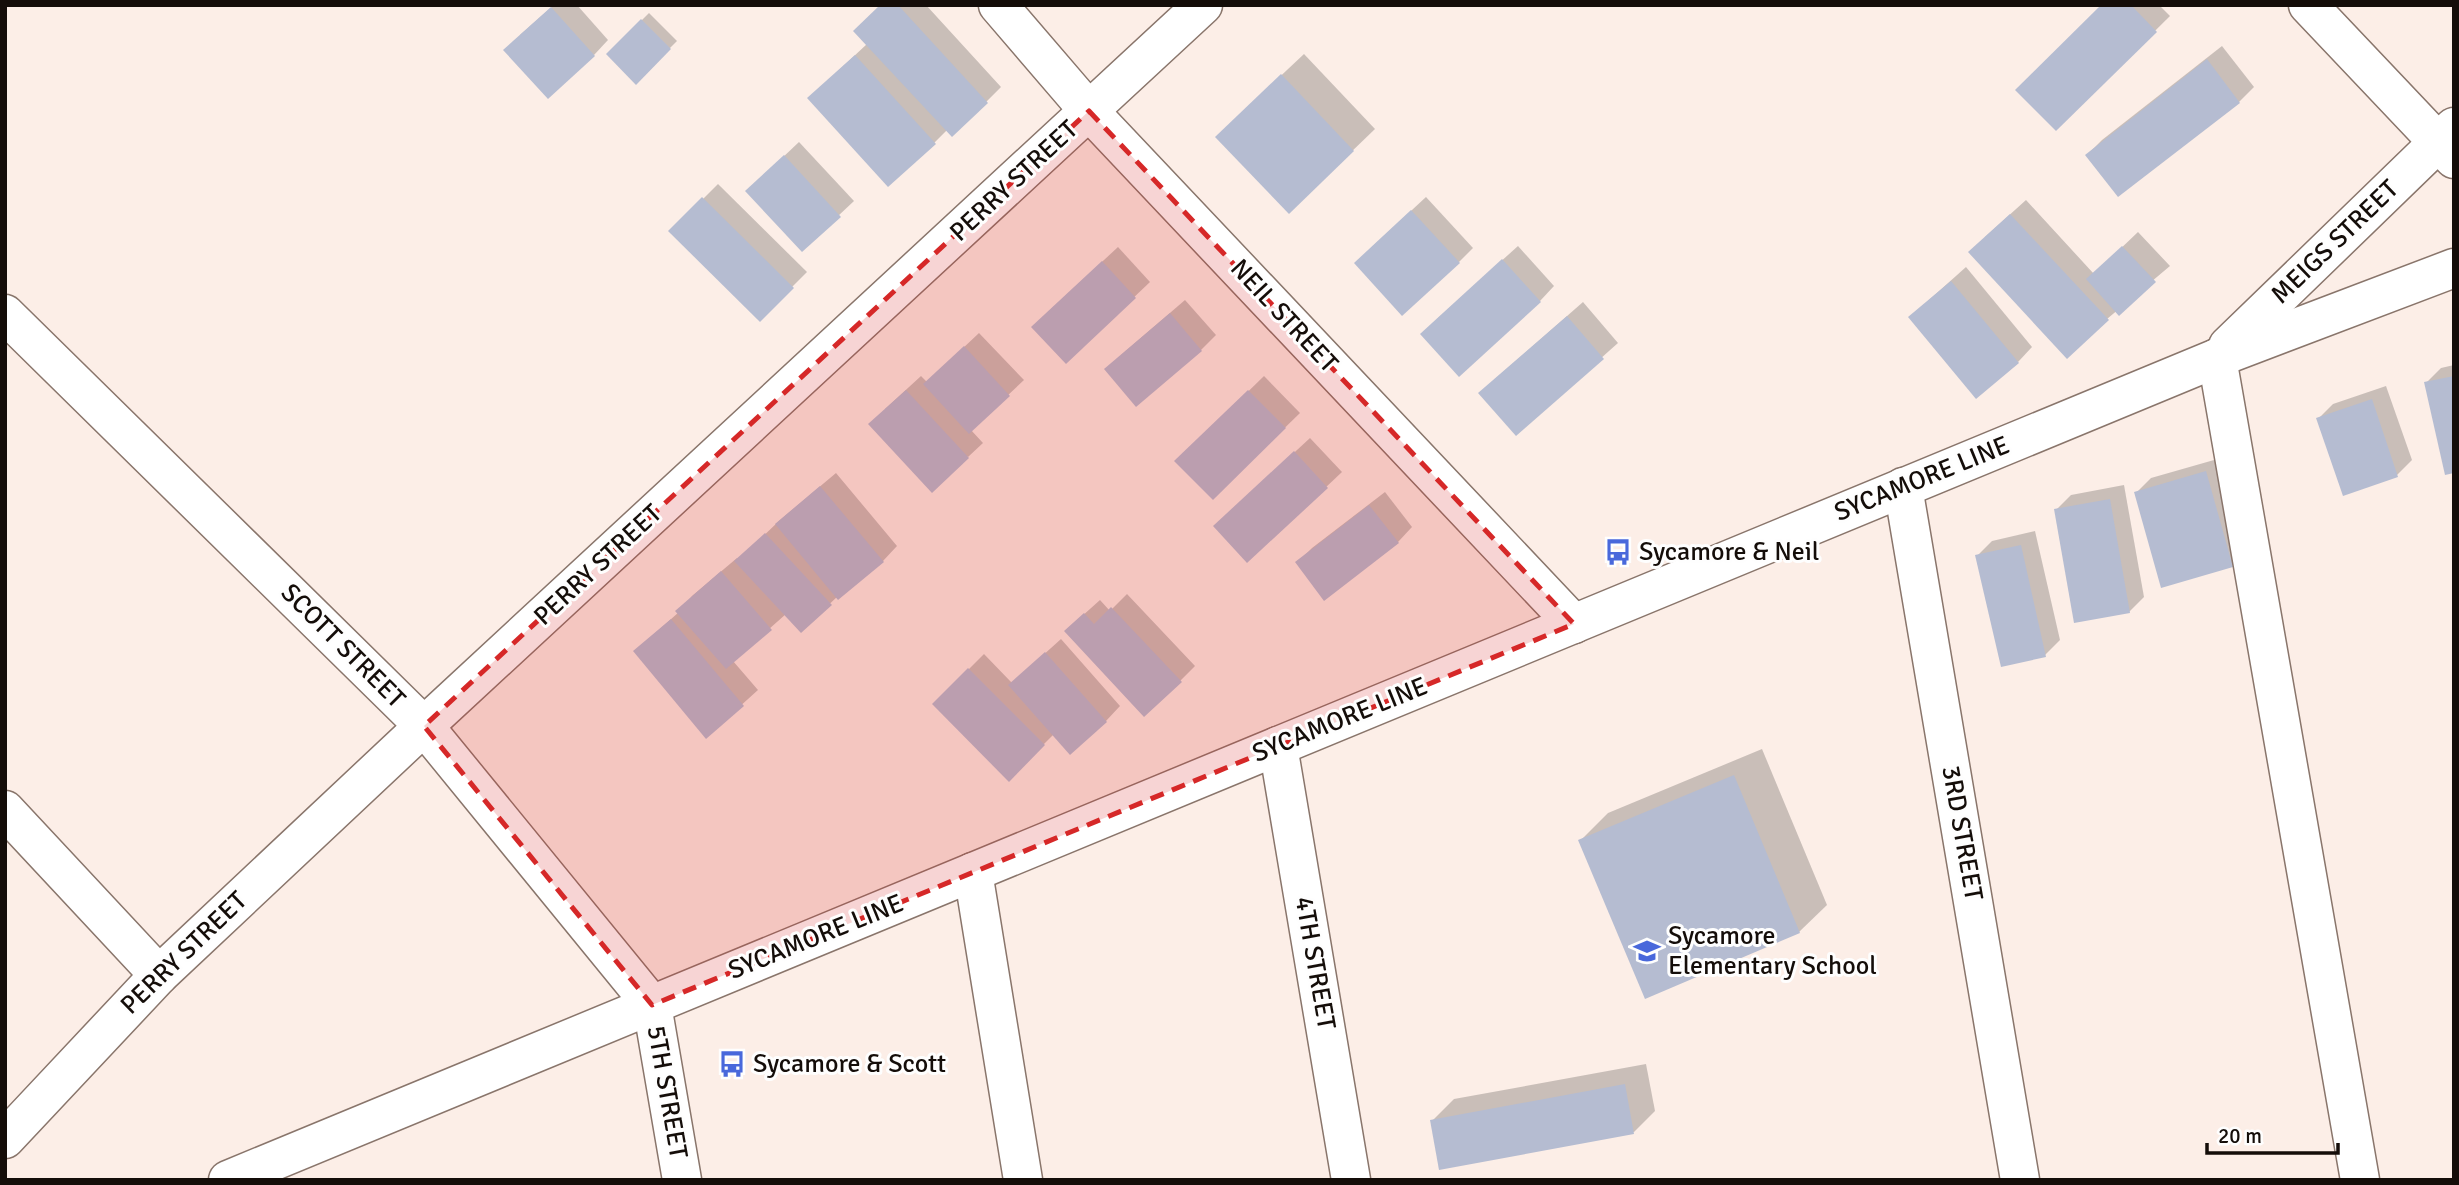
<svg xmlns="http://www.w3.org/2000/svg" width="2459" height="1185" font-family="Signika,sans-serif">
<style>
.shadow{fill:#0003}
.building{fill:#b5bcd1}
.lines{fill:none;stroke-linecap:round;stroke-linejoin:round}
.minor-casing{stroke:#89756b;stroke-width:41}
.minor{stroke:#fff;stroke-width:38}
.marked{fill:#d62828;fill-opacity:0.2;stroke:#d62828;stroke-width:5;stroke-dasharray:14 9;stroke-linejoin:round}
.labels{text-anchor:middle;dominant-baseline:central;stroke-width:6;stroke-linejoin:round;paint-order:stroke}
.street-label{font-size:26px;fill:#140d09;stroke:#fefefe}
.poi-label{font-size:26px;fill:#140d09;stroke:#fefefe;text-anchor:start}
</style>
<rect width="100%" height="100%" fill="#fceee7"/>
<!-- shadow -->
<g class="shadow">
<polygon points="554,5 577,5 608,40 594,55 520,35"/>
<polygon points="882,5 926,5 1001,87 986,102 947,130 934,143 824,84 867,44"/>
<polygon points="2104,5 2159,5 2170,16 2056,129"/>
<polygon points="649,13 677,41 636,82 608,54"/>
<polygon points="2222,46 2254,87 2239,102 2119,195 2087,155 2102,140"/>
<polygon points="1304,54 1375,129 1289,212 1239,115"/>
<polygon points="799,142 854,201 802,250 762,177"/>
<polygon points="718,184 807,272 760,319 671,231"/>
<polygon points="1426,197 1473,248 1459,262 1371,248"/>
<polygon points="2026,200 2094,274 2138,232 2170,266 2107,319 1985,237"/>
<polygon points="1518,246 1554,286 1540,301 1437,319"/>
<polygon points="1118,247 1150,282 1066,362 1048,312"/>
<polygon points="1966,267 2032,347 2018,362 1910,317"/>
<polygon points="1185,300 1216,335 1201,350 1121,355"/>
<polygon points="1583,302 1618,343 1516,434 1495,379"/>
<polygon points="979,333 1024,380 971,430 983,443 968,457 885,409 921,376 927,382"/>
<polygon points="2454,365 2454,471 2426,383 2441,368"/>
<polygon points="1264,376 1300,413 1213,498 1177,461"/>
<polygon points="2386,386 2412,460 2397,475 2318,419 2333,404"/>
<polygon points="1310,438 1342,472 1248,561 1230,512"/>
<polygon points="2221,458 2247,551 2233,565 2136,493 2151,478"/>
<polygon points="836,473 897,546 883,561 838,596 801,631 786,614 733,661 758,690 706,737 635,651 679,612 692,596 737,558 738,560 780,520"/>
<polygon points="2124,485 2144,597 2129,612 2056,510 2071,495"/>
<polygon points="1385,492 1412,527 1398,542 1297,563 1312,548"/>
<polygon points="2035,531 2060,640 2045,655 1977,556 1992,541"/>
<polygon points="1127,594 1195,666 1180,681 1081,617 1100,600 1110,611"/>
<polygon points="1061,639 1120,706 1106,721 1054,734 1009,779 934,704 984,654 1012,683"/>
<polygon points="1762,749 1827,905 1799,932 1581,840 1608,813"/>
<polygon points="1646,1064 1655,1111 1634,1132 1432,1121 1454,1099"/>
</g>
<!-- building -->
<g class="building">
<polygon points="880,5 898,5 988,103 952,137 853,31"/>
<polygon points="2101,5 2131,5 2157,32 2056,131 2015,90"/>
<polygon points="551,7 595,56 548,99 503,50"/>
<polygon points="641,19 671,49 636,85 606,54"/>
<polygon points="855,55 936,144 888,187 807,98"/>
<polygon points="2207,59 2240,103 2118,197 2085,155"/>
<polygon points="1281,74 1354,151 1289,214 1215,137"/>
<polygon points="784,155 841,217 802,252 745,191"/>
<polygon points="702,197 794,288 760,322 668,231"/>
<polygon points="1411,210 1460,263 1402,316 1354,263"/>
<polygon points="2010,214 2109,320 2067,359 1968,252"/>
<polygon points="2122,246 2156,282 2119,316 2086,279"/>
<polygon points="1502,259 1541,302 1459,377 1420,334"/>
<polygon points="1102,261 1136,298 1066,364 1031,327"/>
<polygon points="1951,281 2019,363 1976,399 1908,317"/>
<polygon points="1170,313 1202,351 1136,407 1104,369"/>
<polygon points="1567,316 1604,359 1516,436 1478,393"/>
<polygon points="964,346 1010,396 969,434 923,384"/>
<polygon points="2454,376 2454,473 2445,475 2424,382"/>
<polygon points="906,390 969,458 932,493 868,424"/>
<polygon points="1248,390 1286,428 1213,500 1174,461"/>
<polygon points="2372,399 2398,477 2343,496 2316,418"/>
<polygon points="1294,451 1328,488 1247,563 1213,526"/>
<polygon points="2206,471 2233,567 2161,588 2134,492"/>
<polygon points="820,486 884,562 838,600 775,524"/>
<polygon points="2110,499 2130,613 2074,623 2054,509"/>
<polygon points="1369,505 1399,543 1324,601 1295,562"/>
<polygon points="765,533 832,605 801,633 734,561"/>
<polygon points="2021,545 2046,657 2001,667 1975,555"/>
<polygon points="721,571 772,630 726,669 675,611"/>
<polygon points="1111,607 1182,682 1144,717 1064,631 1084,613 1094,624"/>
<polygon points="671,619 744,706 706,739 633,651"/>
<polygon points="1045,652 1107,722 1070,755 1008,685"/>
<polygon points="968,668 1045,745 1009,782 932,704"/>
<polygon points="1734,775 1800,933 1645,999 1578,840"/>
<polygon points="1625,1084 1634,1134 1439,1170 1430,1120"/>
</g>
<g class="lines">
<defs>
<g id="minor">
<polyline points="998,5 1089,111 1574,624"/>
<polyline points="2308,5 2454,159"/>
<polyline points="5,314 424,726 652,1005 682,1180"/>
<polyline points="2228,346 2454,127"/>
<polyline points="2217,358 2360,1180"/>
<polyline points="1903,487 2020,1180"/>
<polyline points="1278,746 1351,1180"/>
<polyline points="5,810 159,975"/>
<polyline points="973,872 1023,1180"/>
<polyline points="5,1139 159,975 424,726 1203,5"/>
<polyline points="228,1180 2217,358 2454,268"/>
</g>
</defs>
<!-- minor casing -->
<use href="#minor" class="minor-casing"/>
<!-- minor -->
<use href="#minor" class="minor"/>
</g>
<!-- marked area -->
<path class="marked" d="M 1089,111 L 1574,624 L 652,1005 L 424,726 Z"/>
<!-- icons -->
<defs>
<symbol id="bus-bare" viewBox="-9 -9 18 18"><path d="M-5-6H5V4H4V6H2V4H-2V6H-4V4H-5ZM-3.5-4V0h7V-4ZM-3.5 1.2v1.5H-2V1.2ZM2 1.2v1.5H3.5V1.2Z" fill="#4968db" stroke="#fefefe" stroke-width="2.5" paint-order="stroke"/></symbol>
<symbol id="school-bare" viewBox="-9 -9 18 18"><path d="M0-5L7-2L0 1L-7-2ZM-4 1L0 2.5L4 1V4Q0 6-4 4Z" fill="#4968db" stroke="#fefefe" stroke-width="2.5" paint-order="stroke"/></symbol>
</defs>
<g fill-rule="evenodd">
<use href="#bus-bare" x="1599" y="533" width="38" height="38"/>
<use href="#school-bare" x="1628" y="932" width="38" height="38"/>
<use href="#bus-bare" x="713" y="1045" width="38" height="38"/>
</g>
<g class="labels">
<!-- street labels -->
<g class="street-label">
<text transform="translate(1014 181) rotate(-43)">PERRY STREET</text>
<text transform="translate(2335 242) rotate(-44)">MEIGS STREET</text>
<text transform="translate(1284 316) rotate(47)">NEIL STREET</text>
<text transform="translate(1922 479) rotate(-22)">SYCAMORE LINE</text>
<text transform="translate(598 565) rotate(-43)">PERRY STREET</text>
<text transform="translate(343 646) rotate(45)">SCOTT STREET</text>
<text transform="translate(1340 720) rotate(-22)">SYCAMORE LINE</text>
<text transform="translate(1962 833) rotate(80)">3RD STREET</text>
<text transform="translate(816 937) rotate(-22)">SYCAMORE LINE</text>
<text transform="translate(184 953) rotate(-44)">PERRY STREET</text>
<text transform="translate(1315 963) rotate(80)">4TH STREET</text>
<text transform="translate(667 1092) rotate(80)">5TH STREET</text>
</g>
<!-- poi labels -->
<g class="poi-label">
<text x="1639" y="552">Sycamore &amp; Neil</text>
<text x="1668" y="936">Sycamore<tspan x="1668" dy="30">Elementary School</tspan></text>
<text x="753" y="1064">Sycamore &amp; Scott</text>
</g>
</g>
<!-- border -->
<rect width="2459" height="1185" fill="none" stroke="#140d09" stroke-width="14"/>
<!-- scale -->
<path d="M2207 1143v10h131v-10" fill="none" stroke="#140d09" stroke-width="3.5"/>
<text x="2218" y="1143" font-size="21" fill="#140d09" stroke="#fefefe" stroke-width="5" paint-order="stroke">20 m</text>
</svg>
